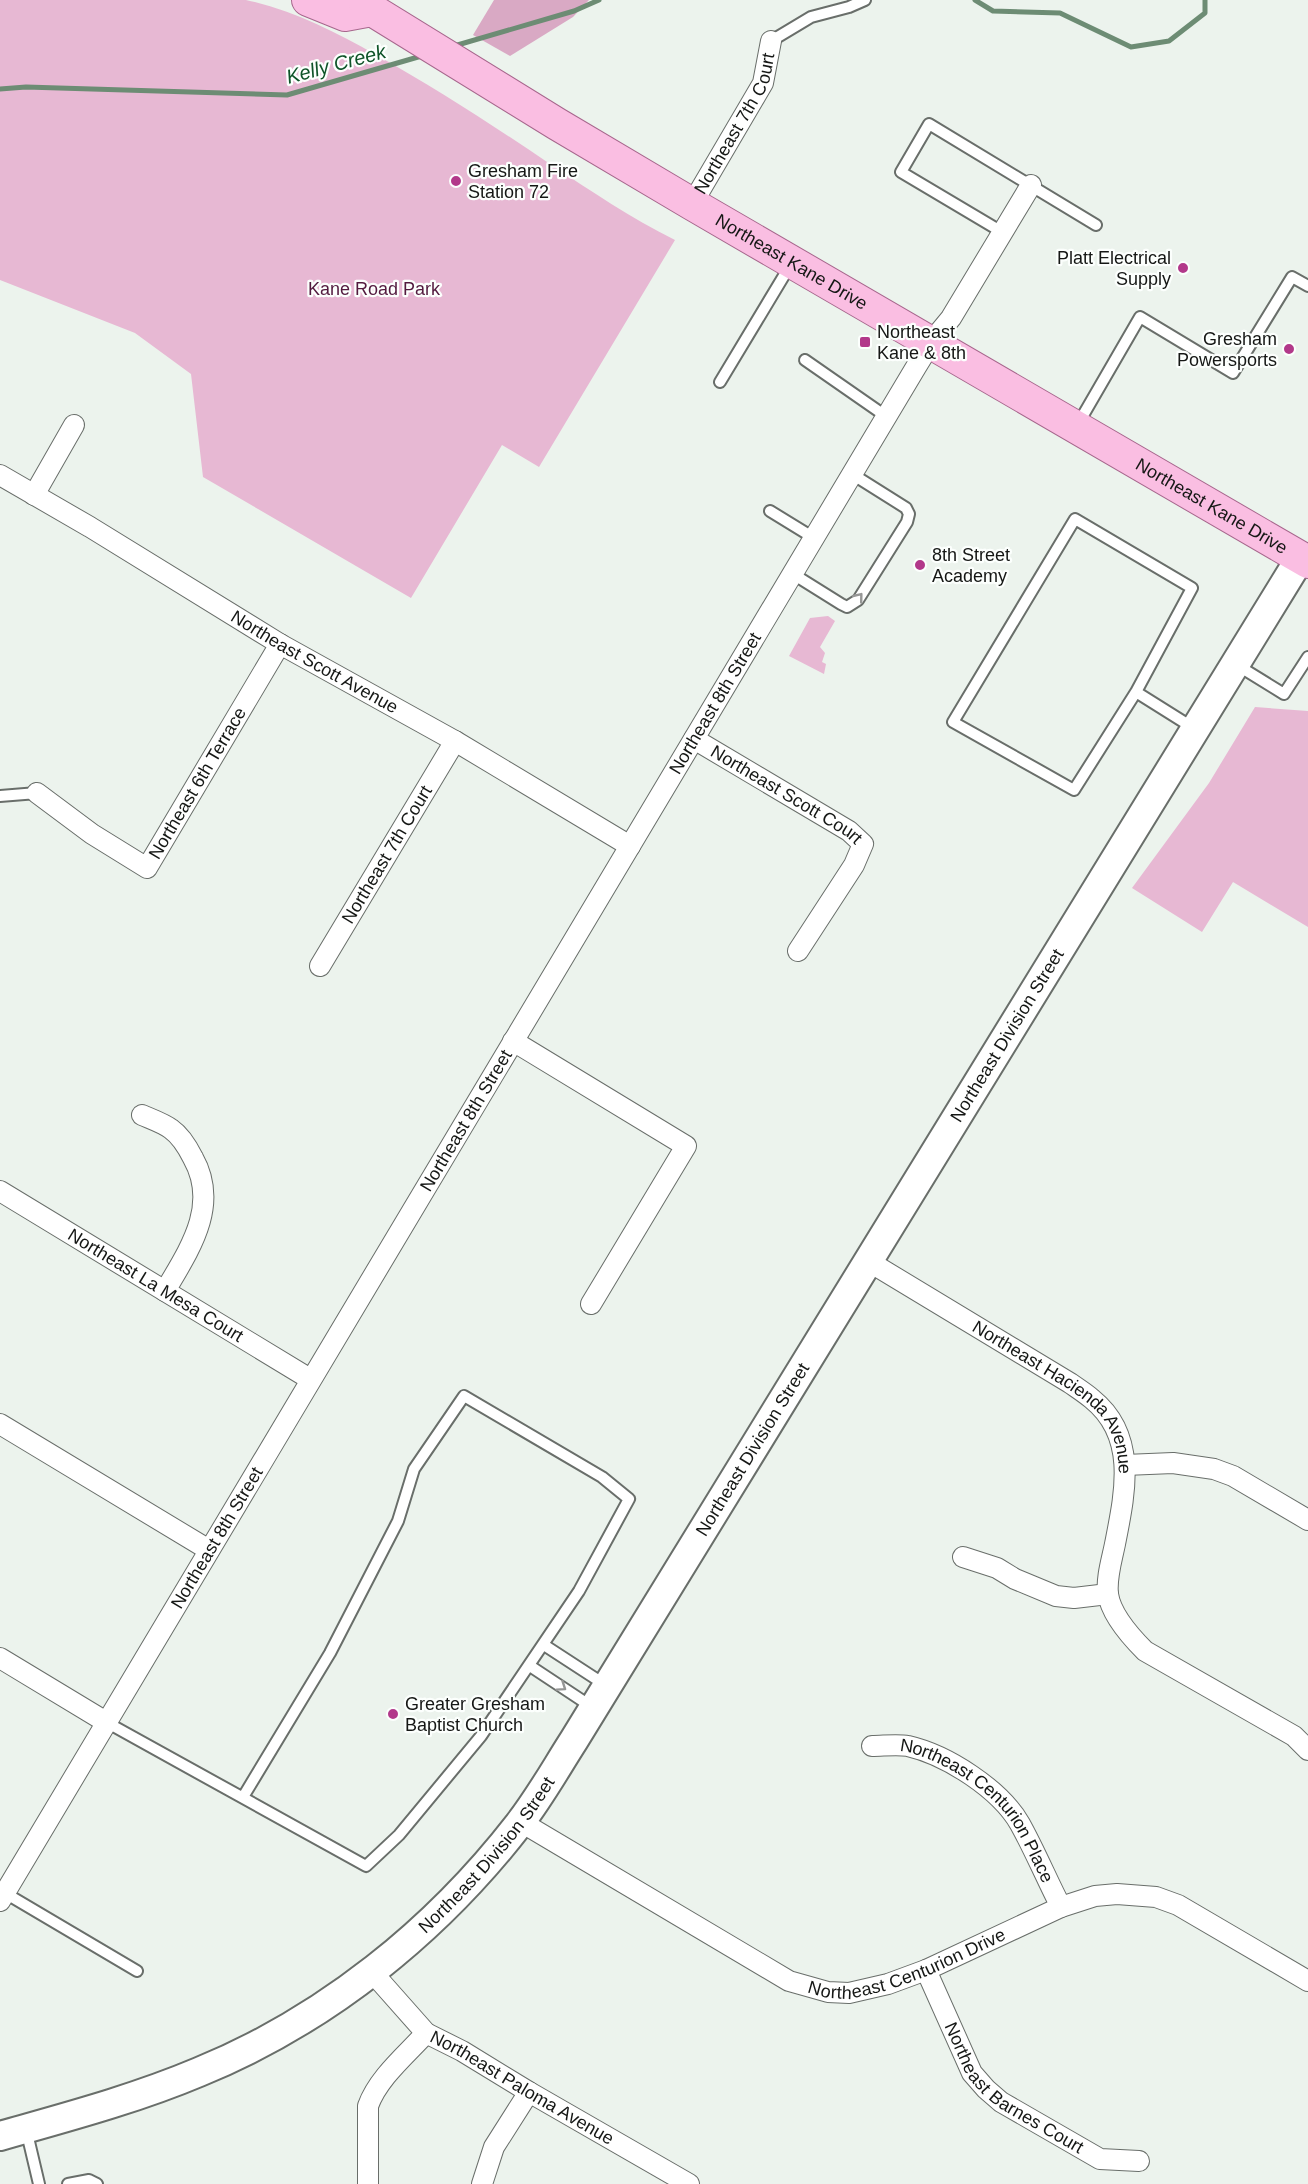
<svg xmlns="http://www.w3.org/2000/svg" width="1308" height="2184" font-family="Helvetica,sans-serif">
<style>
.green{fill:#e7b8d3}
.forest{fill:#d9a9c4}
.lines{fill:none;stroke-linecap:round;stroke-linejoin:round}
.stream{stroke:#6d8c74;stroke-width:5}
.lane-casing{stroke:#696e6a;stroke-width:14}
.street-casing{stroke:#696e6a;stroke-width:22}
.secondary-casing{stroke:#696e6a;stroke-width:32}
.primary-casing{stroke:#a7678d;stroke-width:34}
.lane{stroke:#fff;stroke-width:10}
.street{stroke:#fff;stroke-width:20}
.secondary{stroke:#fff;stroke-width:28}
.primary{stroke:#fabee2;stroke-width:32}
.oneway{stroke:#969796}
.poi-dot{fill:#b2388a;stroke:#fcfffd;stroke-width:2}
.labels{text-anchor:middle;dominant-baseline:central;stroke-width:4.5;stroke-linejoin:round;paint-order:stroke}
.street-label{font-size:18px;fill:#151715;stroke:#fcfffd}
.poi-label{font-size:18px;fill:#151715;stroke:#fcfffd;text-anchor:start}
.park-label{font-size:18px;fill:#531a3f;stroke:#fcfffd}
.water-label{font-size:20px;font-style:italic;fill:#0e5328;stroke:#fcfffd}
</style>
<rect width="100%" height="100%" fill="#ecf3ed"/>
<!-- green -->
<g class="green">
<path d="M 0,0 L 246,0 C 292,10 336,32 376,55 C 436,88 494,126 550,164 C 591,191 631,218 675,240 L 539,467 L 502,445 L 411,598 L 203,477 L 191,374 L 135,333 L 0,280 Z"/>
<polygon points="828,616 835,621 820,647 825,653 822,662 826,664 824,674 789,656 810,618"/>
<polygon points="1255,707 1308,711 1308,927 1233,882 1202,932 1132,888 1209,783"/>
</g>
<!-- forest -->
<polygon class="forest" points="494,0 589,0 573,17 510,56 473,35"/>
<g class="lines">
<!-- stream -->
<g class="stream">
<polyline points="975,0 993,11 1060,13 1131,47 1169,41 1205,13 1205,0"/>
<polyline points="454,46 574,11 599,0"/>
<polyline points="0,89 26,87 287,95 425,55"/>
</g>
<defs>
<g id="lane">
<polyline points="771,41 811,17 849,7 865,0"/>
<polyline points="1002,232 901,172 929,124 1096,225"/>
<polyline points="805,360 887,417"/>
<polyline points="720,382 791,264"/>
<polyline points="1078,424 1140,317 1233,373 1292,277 1308,286"/>
<polyline points="770,511 814,538"/>
<polyline points="793,574 841,604 847,607 858,600 907,522 909,514 906,508 852,474"/>
<polyline points="1237,665 1284,694 1308,657"/>
<polyline points="1136,692 1192,588 1075,519 953,722 1074,790 1136,692 1195,729"/>
<polyline points="0,796 37,793"/>
<polyline points="544,1645 607,1686"/>
<polyline points="530,1666 592,1707"/>
<polyline points="106,1722 366,1866 399,1835 481,1736 579,1591 629,1499 602,1477 464,1396 414,1469 398,1521 330,1653 243,1797"/>
<polyline points="5,1893 137,1971"/>
<polyline points="26,2129 39,2184"/>
<polyline points="68,2184 89,2180 97,2184"/>
</g>
<g id="street">
<path id="s1" d="M 692,204 L 763,83 L 771,41"/>
<path id="s2" d="M 0,475 L 90,527 L 280,644 L 455,741 L 630,846"/>
<polyline points="34,495 74,425"/>
<path id="s3" d="M 694,739 L 849,831 L 863,844 L 854,865 L 798,951"/>
<path id="s4" d="M 37,793 L 92,834 L 147,868 L 280,644"/>
<path id="s5" d="M 320,966 L 455,741"/>
<polyline points="513,1041 686,1146 591,1304"/>
<path d="M 142,1115 C 151,1119 163,1123 171,1129 C 181,1136 188,1148 193,1158 C 220,1206 189,1250 165,1291"/>
<path id="s6" d="M 0,1191 L 310,1379"/>
<path id="s7" d="M 868,1261 L 1070,1383 C 1077,1388 1085,1393 1092,1399 C 1138,1436 1125,1493 1115,1544 C 1112,1559 1106,1578 1108,1594 C 1111,1615 1131,1637 1145,1651 L 1294,1736 L 1308,1750"/>
<polyline points="0,1424 209,1550"/>
<polyline points="1125,1465 1173,1463 1214,1469 1233,1476 1308,1520"/>
<polyline points="963,1557 997,1568 1015,1579 1056,1596 1074,1598 1108,1594"/>
<polyline points="0,1658 106,1722"/>
<path id="s8" d="M 872,1746 C 883,1746 897,1744 908,1746 C 947,1755 1000,1789 1020,1824 C 1035,1851 1047,1880 1061,1907"/>
<path id="s9" d="M 521,1822 L 789,1981 L 828,1992 L 849,1993 L 888,1984 L 926,1970 L 1061,1907 L 1095,1896 L 1117,1894 L 1156,1897 L 1178,1905 L 1308,1981"/>
<path id="s10" d="M 0,1901 L 916,367 L 932,341 L 951,318 L 1031,185"/>
<path id="s11" d="M 926,1970 L 972,2073 L 986,2089 L 1001,2102 L 1100,2159 L 1139,2161"/>
<path id="s12" d="M 372,1972 L 426,2033 L 462,2051 L 529,2092 L 689,2184"/>
<path d="M 368,2184 L 368,2106 C 378,2078 406,2055 426,2033"/>
<polyline points="482,2184 494,2147 529,2092"/>
</g>
<g id="secondary">
<path id="s13" d="M 0,2136 C 67,2117 135,2099 199,2072 C 326,2020 436,1931 519,1824 C 540,1797 556,1768 574,1740 L 1301,557"/>
</g>
<g id="primary">
<polyline points="308,0 345,15 372,10"/>
<path id="s14" d="M 364,0 L 372,10 L 557,124 L 692,204 L 1308,562"/>
</g>
</defs>
<!-- lane casing -->
<use href="#lane" class="lane-casing"/>
<!-- street casing -->
<use href="#street" class="street-casing"/>
<!-- secondary casing -->
<use href="#secondary" class="secondary-casing"/>
<!-- primary casing -->
<use href="#primary" class="primary-casing"/>
<!-- lane -->
<use href="#lane" class="lane"/>
<!-- street -->
<use href="#street" class="street"/>
<!-- secondary -->
<use href="#secondary" class="secondary"/>
<!-- primary -->
<use href="#primary" class="primary"/>
</g>
<!-- one-way arrows -->
<defs><path id="oneway-chevron" d="M-2-3.5L2.5 0L-2 3.5" fill="none" stroke-width="1.6" stroke-linecap="round" stroke-linejoin="round" transform="scale(1.5)"/></defs>
<g class="oneway">
<use href="#oneway-chevron" transform="translate(859 597) rotate(-51)"/>
<use href="#oneway-chevron" transform="translate(562 1687) rotate(34)"/>
</g>
<!-- markers -->
<g class="poi-dot">
<circle cx="456" cy="181" r="6"/>
<circle cx="1183" cy="268" r="6"/>
<rect x="859" y="336" width="12" height="12" rx="3"/>
<circle cx="1289" cy="349" r="6"/>
<circle cx="920" cy="565" r="6"/>
<circle cx="393" cy="1714" r="6"/>
</g>
<g class="labels">
<!-- street labels -->
<g class="street-label">
<text stroke="none"><textPath href="#s1" startOffset="92">Northeast 7th Court</textPath></text>
<text stroke="none"><textPath href="#s14" startOffset="502">Northeast Kane Drive</textPath></text>
<text stroke="none"><textPath href="#s14" startOffset="988">Northeast Kane Drive</textPath></text>
<text stroke="none"><textPath href="#s2" startOffset="366">Northeast Scott Avenue</textPath></text>
<text stroke="none"><textPath href="#s10" startOffset="1395">Northeast 8th Street</textPath></text>
<text stroke="none"><textPath href="#s4" startOffset="232">Northeast 6th Terrace</textPath></text>
<text stroke="none"><textPath href="#s3" startOffset="108">Northeast Scott Court</textPath></text>
<text stroke="none"><textPath href="#s5" startOffset="130">Northeast 7th Court</textPath></text>
<text stroke="none"><textPath href="#s13" startOffset="1546">Northeast Division Street</textPath></text>
<text stroke="none"><textPath href="#s10" startOffset="909">Northeast 8th Street</textPath></text>
<text stroke="none"><textPath href="#s6" startOffset="182">Northeast La Mesa Court</textPath></text>
<text stroke="none"><textPath href="#s7" startOffset="236">Northeast Hacienda Avenue</textPath></text>
<text stroke="none"><textPath href="#s13" startOffset="1060">Northeast Division Street</textPath></text>
<text stroke="none"><textPath href="#s10" startOffset="423">Northeast 8th Street</textPath></text>
<text stroke="none"><textPath href="#s8" startOffset="134">Northeast Centurion Place</textPath></text>
<text stroke="none"><textPath href="#s13" startOffset="574">Northeast Division Street</textPath></text>
<text stroke="none"><textPath href="#s9" startOffset="436">Northeast Centurion Drive</textPath></text>
<text stroke="none"><textPath href="#s11" startOffset="153">Northeast Barnes Court</textPath></text>
<text stroke="none"><textPath href="#s12" startOffset="192">Northeast Paloma Avenue</textPath></text>
</g>
<!-- poi labels -->
<g class="poi-label">
<text x="468" y="171">Gresham Fire<tspan x="468" dy="21">Station 72</tspan></text>
<text x="1171" y="258" text-anchor="end">Platt Electrical<tspan x="1171" dy="21">Supply</tspan></text>
<text x="877" y="332">Northeast<tspan x="877" dy="21">Kane &amp; 8th</tspan></text>
<text x="1277" y="339" text-anchor="end">Gresham<tspan x="1277" dy="21">Powersports</tspan></text>
<text x="932" y="555">8th Street<tspan x="932" dy="21">Academy</tspan></text>
<text x="405" y="1704">Greater Gresham<tspan x="405" dy="21">Baptist Church</tspan></text>
</g>
<!-- park labels -->
<g class="park-label">
<text x="374" y="289">Kane Road Park</text>
</g>
<!-- water labels -->
<g class="water-label">
<text transform="translate(336 64) rotate(-15)">Kelly Creek</text>
</g>
</g>
</svg>
